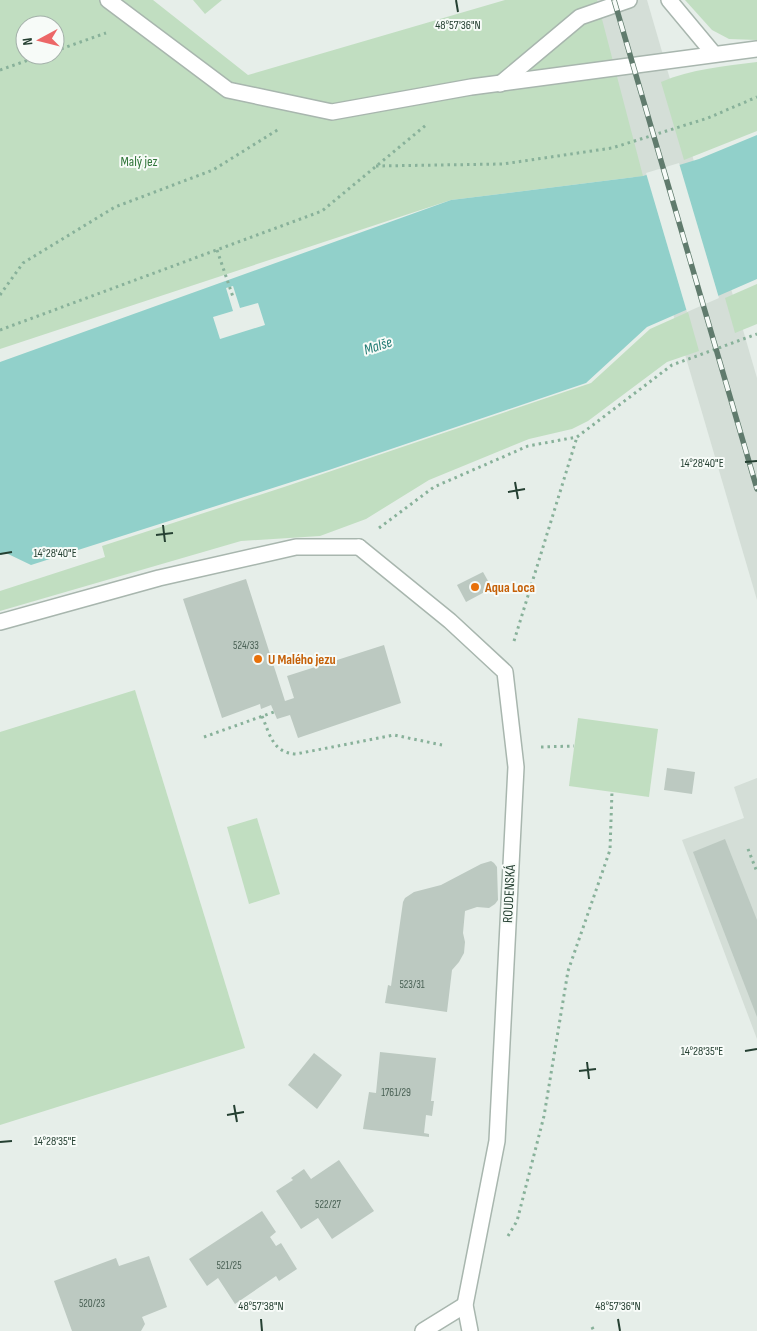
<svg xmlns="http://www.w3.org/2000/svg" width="757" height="1331" font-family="'Sofia Sans Condensed',sans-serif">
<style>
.built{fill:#d4ded7}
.green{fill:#c1dec1;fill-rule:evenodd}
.water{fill:#91d0ca}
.pier{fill:#e6eee9}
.building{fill:#bcc9c1}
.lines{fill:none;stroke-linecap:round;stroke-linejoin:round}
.service-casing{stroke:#a8b6ae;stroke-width:18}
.minor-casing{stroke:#a8b6ae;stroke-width:18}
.path{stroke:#88b19a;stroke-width:3;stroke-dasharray:2.5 4;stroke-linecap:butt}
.service{stroke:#fff;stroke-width:15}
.minor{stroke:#fff;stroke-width:15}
.rail-casing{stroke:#607b6d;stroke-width:5.5}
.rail{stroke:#f7fbf8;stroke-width:4;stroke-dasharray:11;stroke-linecap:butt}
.ticks{fill:none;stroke:#254032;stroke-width:2}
.food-dot{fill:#e8710a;stroke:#f7fbf8;stroke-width:2}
.labels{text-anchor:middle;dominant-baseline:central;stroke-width:4;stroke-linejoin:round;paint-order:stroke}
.number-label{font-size:11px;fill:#4b6256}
.park-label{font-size:14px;fill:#31763a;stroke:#f7fbf8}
.food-label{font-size:14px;font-weight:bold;fill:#c56008;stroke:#f7fbf8;text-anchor:start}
.street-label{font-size:14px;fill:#254032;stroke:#f7fbf8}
.water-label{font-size:15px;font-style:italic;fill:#217b73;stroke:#f7fbf8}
.ticks-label{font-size:12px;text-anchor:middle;fill:#254032;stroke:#f7fbf8;stroke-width:4;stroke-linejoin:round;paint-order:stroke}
</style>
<rect width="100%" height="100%" fill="#e6eee9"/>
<!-- built -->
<g class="built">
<polygon points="581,0 647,0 757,378 757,600"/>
<polygon points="757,778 757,1039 682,840 744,818 734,787"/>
</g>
<!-- green -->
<g class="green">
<path d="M 0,0 L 153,0 L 248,75 L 505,0 L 597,0 L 643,176 L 451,200 L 0,349 ZM 25,25 L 55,25 L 55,55 L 25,55 Z"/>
<polygon points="193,0 222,0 205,14"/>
<polygon points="685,0 757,0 757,40 729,39 712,30"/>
<path d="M 757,62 L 757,131 L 684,160 L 661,82 C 691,69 725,66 757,62 Z"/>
<polygon points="757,284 757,324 735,333 725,298"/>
<polygon points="688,312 699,351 667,362 588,421 572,429 529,439 429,480 366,519 320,536 241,541 0,611 0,591 105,557 102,546 284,487 591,383 650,329"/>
<polygon points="135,690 245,1048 0,1125 0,732"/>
<polygon points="578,718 658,729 649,797 569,786"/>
<polygon points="257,818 280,894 249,904 227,827"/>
</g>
<!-- water -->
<polygon class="water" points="757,135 757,279 647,327 586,383 329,470 31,565 6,553 0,555 0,362 451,200 643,176 699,159"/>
<!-- pier -->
<g class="pier">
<polygon points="679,163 719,298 687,312 646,173"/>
<polygon points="233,286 240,308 258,303 265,325 220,339 213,317 233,311 226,288"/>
</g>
<!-- building -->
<g class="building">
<polygon points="483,572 492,588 466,602 457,585"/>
<polygon points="246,579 285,701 294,698 287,676 384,645 401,703 298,738 290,715 277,719 271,705 261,709 260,704 222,718 183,599"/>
<polygon points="667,768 695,772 692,794 664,790"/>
<polygon points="725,839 757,920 757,1017 693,852"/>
<polygon points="491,861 494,863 497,867 498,900 495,904 489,908 477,907 465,911 463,933 465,942 464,953 459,962 452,970 447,1012 385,1003 388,985 391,986 403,902 405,898 414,892 441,885 481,864"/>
<polygon points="380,1052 436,1058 431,1101 434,1101 432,1116 426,1115 424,1133 429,1134 429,1137 363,1129 369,1092 376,1093"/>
<polygon points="314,1053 342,1075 317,1109 288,1085"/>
<polygon points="339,1160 374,1211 332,1239 318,1218 301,1229 276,1191 293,1180 291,1178 304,1169 311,1179"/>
<polygon points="262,1211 276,1232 270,1237 276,1246 281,1243 297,1269 279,1281 276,1276 235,1304 218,1278 207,1286 189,1259"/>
<polygon points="149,1256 167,1307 142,1317 145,1324 141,1331 72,1331 54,1281 116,1258 119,1266"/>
</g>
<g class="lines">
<defs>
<g id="service">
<polyline points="108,0 228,90 332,112 471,87 757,49"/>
<polyline points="669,0 714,54"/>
<polyline points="500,84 580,17 629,0"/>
<polyline points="0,622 159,578 296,547 359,547"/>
</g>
<g id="minor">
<polyline points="359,547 450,621 505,672 516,767 497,1141 465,1305 470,1331"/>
<polyline points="423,1331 465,1305"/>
</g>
</defs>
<!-- service casing -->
<use href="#service" class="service-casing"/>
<!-- minor casing -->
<use href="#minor" class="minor-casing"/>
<!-- path -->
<g class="path">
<polyline points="55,51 106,33"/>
<polyline points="0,70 43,55"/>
<polyline points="376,166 503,164 612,148 708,118 757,97"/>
<polyline points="217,250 233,297"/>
<polyline points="0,295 23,263 115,207 213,170 279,129"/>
<polyline points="0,330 322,211 426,125"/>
<polyline points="379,528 434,487 528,446 577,437 672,365 757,334"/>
<polyline points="514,641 577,437"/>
<path d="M 262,716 C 270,735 273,753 296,754 L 394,735 L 442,745"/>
<polyline points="204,737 274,712"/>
<polyline points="541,747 574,746"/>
<polyline points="748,849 757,872"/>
<polyline points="508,1236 517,1221 544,1116 568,971 610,850 612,791"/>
<polyline points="592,1327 594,1331"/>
</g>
<!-- service -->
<use href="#service" class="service"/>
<!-- minor -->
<use href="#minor" class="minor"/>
<defs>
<polyline id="rail" points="614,0 757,489"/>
</defs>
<!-- rail casing -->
<use href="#rail" class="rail-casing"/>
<!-- rail -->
<use href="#rail" class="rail"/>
</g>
<!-- ticks -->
<path class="ticks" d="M 456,0 L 458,12M 745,462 L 757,461M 515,482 L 518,499M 508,492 L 525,489M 163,525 L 165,542M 156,535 L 173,533M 0,554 L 12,552M 745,1051 L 757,1049M 587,1062 L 589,1079M 579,1071 L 596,1069M 234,1105 L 237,1122M 227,1115 L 244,1112M 0,1142 L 12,1141M 261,1319 L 262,1331M 618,1319 L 620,1331"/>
<!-- markers -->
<g class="food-dot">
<circle cx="475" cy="587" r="5"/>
<circle cx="258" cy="659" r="5"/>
</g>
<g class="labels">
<!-- number labels -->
<g class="number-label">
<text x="246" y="645">524/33</text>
<text x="412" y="984">523/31</text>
<text x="396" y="1092">1761/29</text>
<text x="328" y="1204">522/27</text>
<text x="229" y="1265">521/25</text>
<text x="92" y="1303">520/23</text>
</g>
<!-- park labels -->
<g class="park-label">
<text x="139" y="161">Malý jez</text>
</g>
<!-- food labels -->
<g class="food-label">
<text x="485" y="587">Aqua Loca</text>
<text x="268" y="659">U Malého jezu</text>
</g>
<!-- street labels -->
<g class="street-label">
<text transform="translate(509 894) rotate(-87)">ROUDENSKÁ</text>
</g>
<!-- water labels -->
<g class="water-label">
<text transform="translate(378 346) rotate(-18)">Malše</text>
</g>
</g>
<g class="ticks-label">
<text x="458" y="29">48°57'36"N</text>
<text x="702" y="467">14°28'40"E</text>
<text x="55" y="557">14°28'40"E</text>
<text x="702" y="1055">14°28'35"E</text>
<text x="55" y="1145">14°28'35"E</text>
<text x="261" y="1310">48°57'38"N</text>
<text x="618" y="1310">48°57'36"N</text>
</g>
<!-- north arrow -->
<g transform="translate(40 40) rotate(263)"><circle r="24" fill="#f7fbf8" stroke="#a3b0a9"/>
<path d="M0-4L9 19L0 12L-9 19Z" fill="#ec6767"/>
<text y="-8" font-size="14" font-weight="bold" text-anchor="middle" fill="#254032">N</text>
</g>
</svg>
